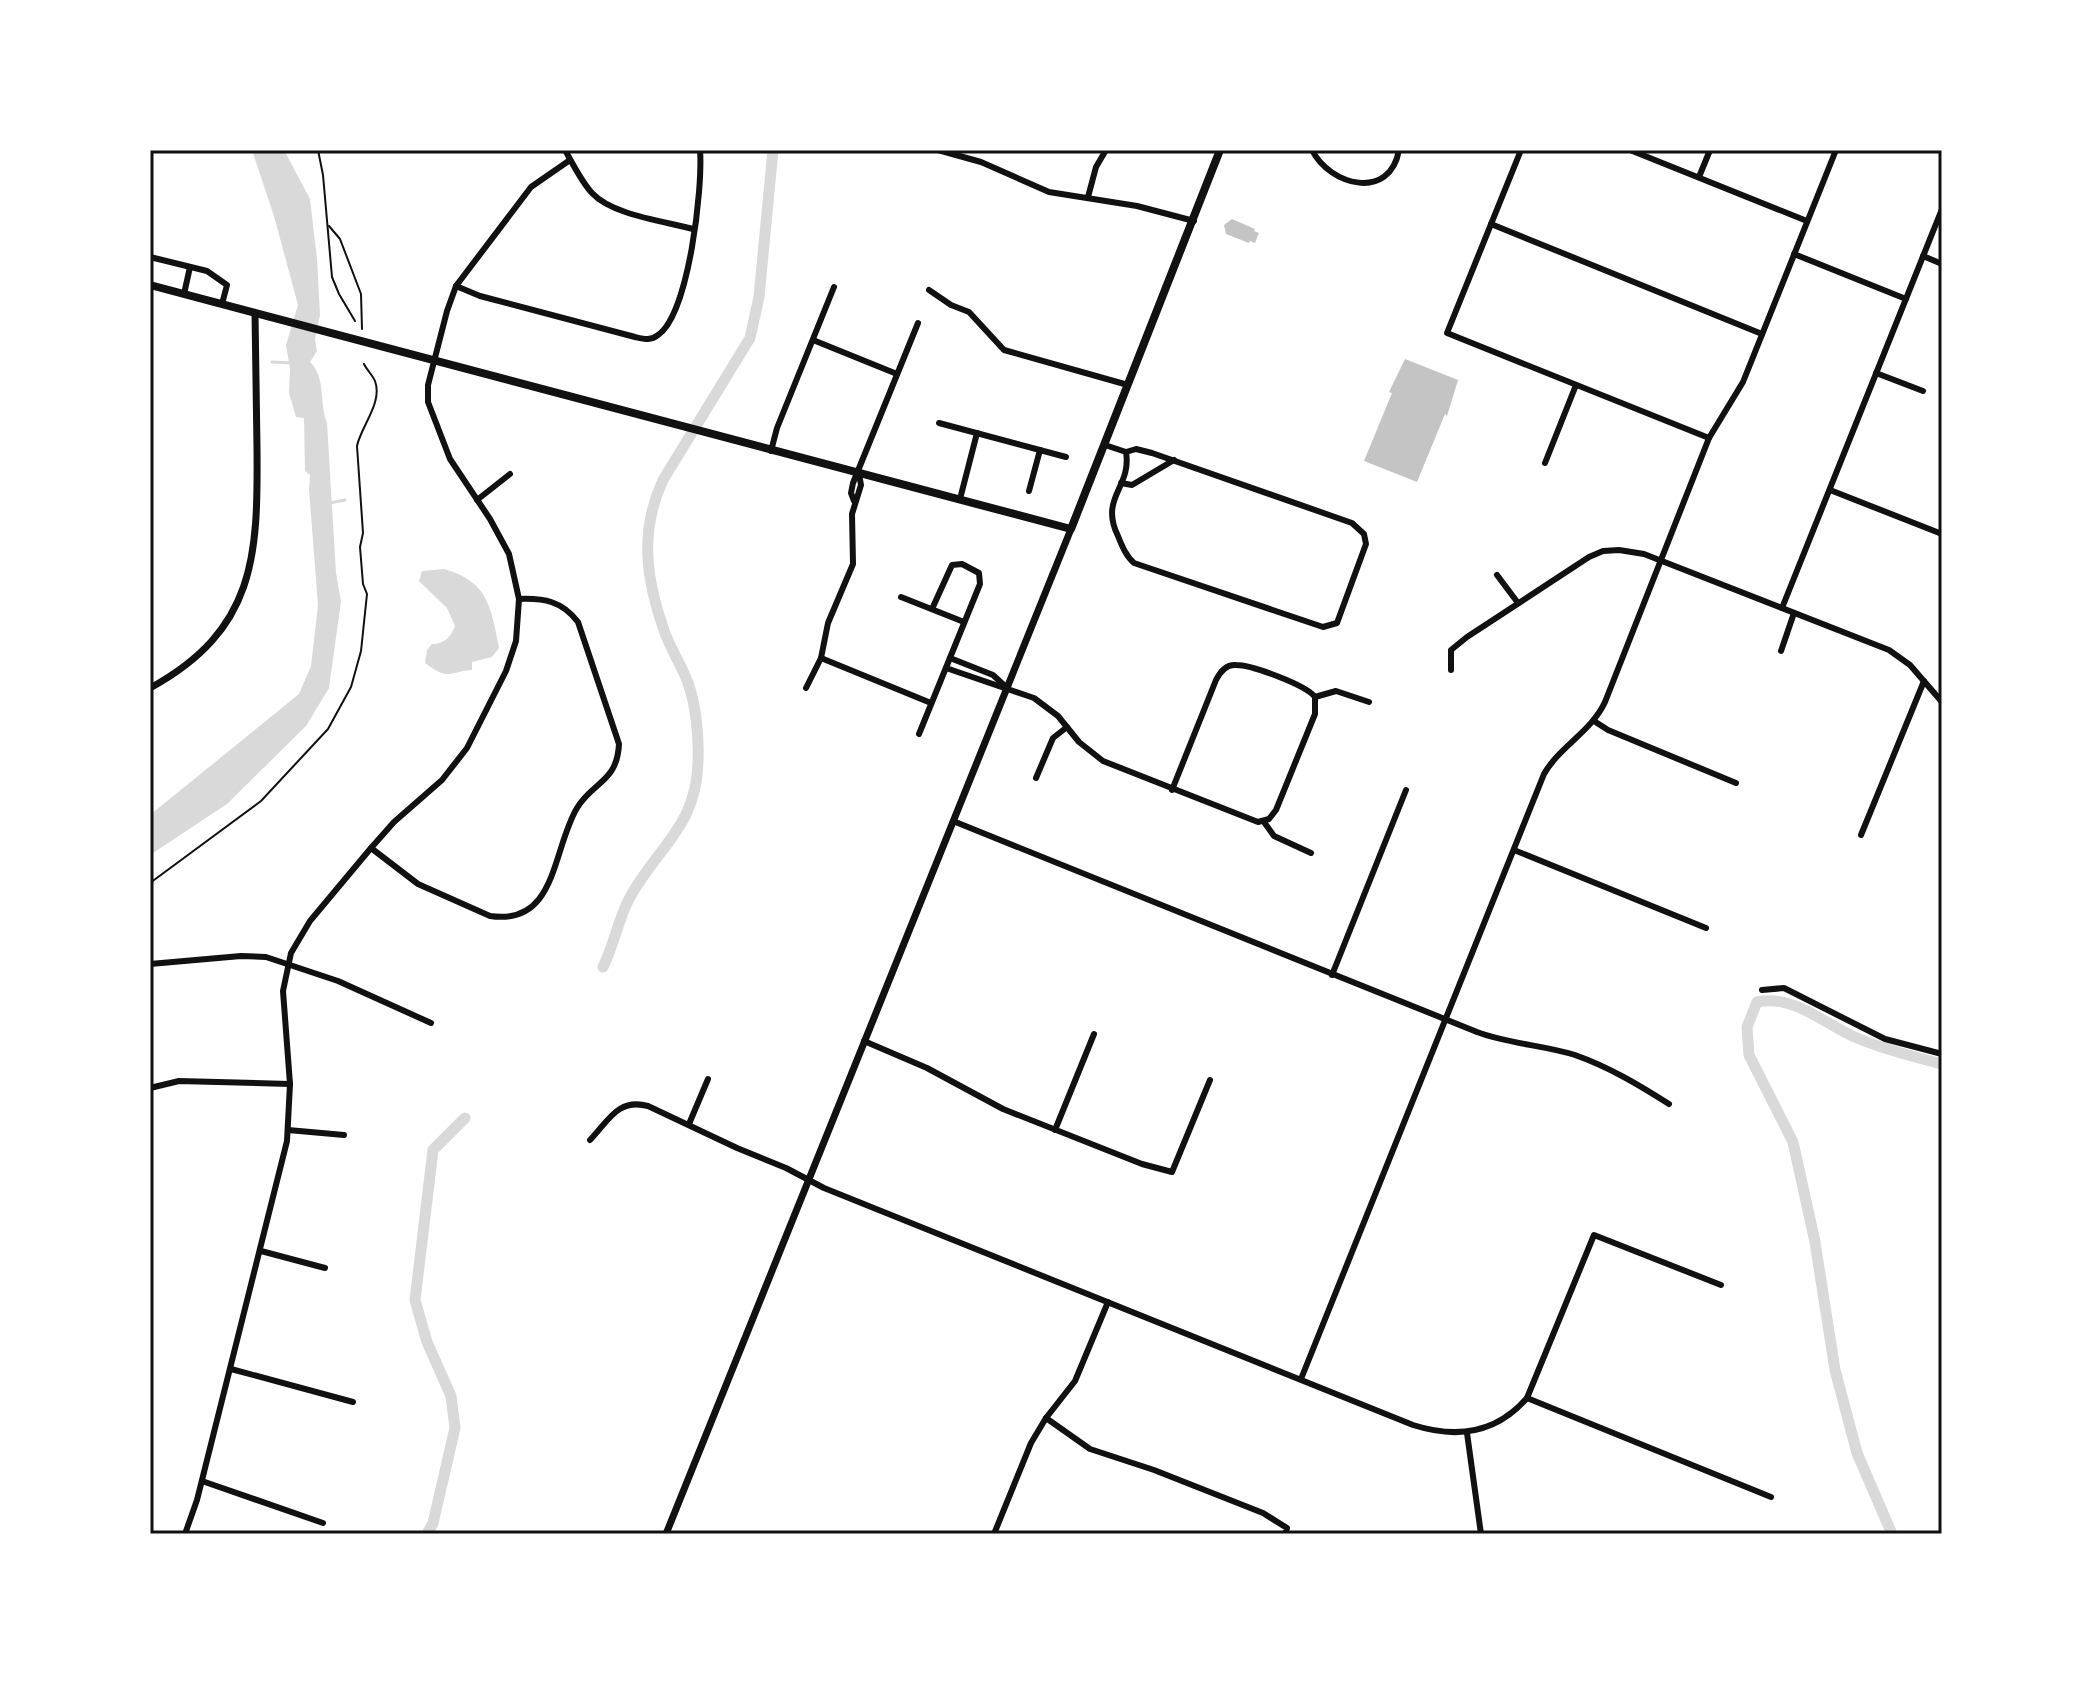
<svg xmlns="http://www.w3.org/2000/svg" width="2092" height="1684" font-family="'Times New Roman',serif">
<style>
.water{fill:#d9d9d9}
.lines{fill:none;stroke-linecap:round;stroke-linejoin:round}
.stream{stroke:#d9d9d9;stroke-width:3}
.canal{stroke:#d9d9d9;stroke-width:11}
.building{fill:#c4c4c4}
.path{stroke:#111;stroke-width:2}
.minor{stroke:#111;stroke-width:6}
.tertiary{stroke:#111;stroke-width:7}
.secondary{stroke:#111;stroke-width:8}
.neatline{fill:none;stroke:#111;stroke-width:3}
</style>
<rect width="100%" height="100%" fill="#fff"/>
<!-- water -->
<g class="water">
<path d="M 252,150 L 284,150 L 310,199 L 317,259 L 320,315 L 315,339 L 317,351 L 310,362 C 326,377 319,403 327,423 L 336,573 L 341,601 L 329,688 L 306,726 L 227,804 L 150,855 L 150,815 L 299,694 L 311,666 L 318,605 L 309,489 L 310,475 L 305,471 L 304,418 L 296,417 L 289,393 L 290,369 L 286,345 L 298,305 L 274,216 Z"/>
<path d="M 444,569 C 488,581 491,607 499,648 L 492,657 L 472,662 L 472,670 C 447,672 449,681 425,663 L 427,650 L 432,644 C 444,644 451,637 455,626 L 447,608 L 419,581 L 422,571 Z"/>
</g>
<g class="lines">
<!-- stream -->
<g class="stream">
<polyline points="272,362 292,363"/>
<polyline points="329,503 345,500"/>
</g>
<!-- canal -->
<g class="canal">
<path d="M 603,967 C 614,945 618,920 629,899 C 657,847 697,827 698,761 C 699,737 696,705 688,683 C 682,666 671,650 665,633 C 646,580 639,532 663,480 L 750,338 L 759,297 L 773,150"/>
<polyline points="427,1534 433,1523 455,1428 451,1396 427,1342 415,1300 433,1150 465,1118"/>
<path d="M 1892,1534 L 1857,1453 L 1835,1370 L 1815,1242 L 1793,1142 L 1749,1055 L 1747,1027 L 1757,1002 C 1794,994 1824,1024 1857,1038 C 1883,1049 1914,1057 1942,1064"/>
</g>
</g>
<!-- building -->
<g class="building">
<polygon points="1232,219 1255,229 1254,231 1259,233 1255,243 1250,241 1249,243 1226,234 1224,225"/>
<polygon points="1405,359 1458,380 1447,416 1445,414 1417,482 1364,461 1392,393 1389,392"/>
</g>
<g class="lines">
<!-- path -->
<g class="path">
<polyline points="318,150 323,175 332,277 339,294 355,321"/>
<polyline points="329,226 340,239 361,294 362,329"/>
<path d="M 150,883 L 261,801 L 328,729 L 351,687 L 361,651 L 367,594 L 363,584 L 360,547 L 363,533 L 357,446 C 361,426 383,403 375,381 C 373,376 367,370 364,364"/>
</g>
<!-- minor -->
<g class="minor">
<path d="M 565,150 C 573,164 581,181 592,193 C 612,215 664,221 693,229"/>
<polyline points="938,150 981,162 1049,192 1137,206 1194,221"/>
<path d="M 1312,150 C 1330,186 1390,201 1399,150"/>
<polyline points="1521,150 1447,333 1709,438"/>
<polyline points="1630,150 1807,221"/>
<polyline points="1699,177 1710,150"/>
<polyline points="1088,197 1096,167 1106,150"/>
<polyline points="1491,224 1762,334"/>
<polyline points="1794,254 1906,299"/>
<polyline points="1923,256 1942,264"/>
<polyline points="150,257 207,271 227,285 222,304"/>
<path d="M 456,286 L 480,296 L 635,337 C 644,339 651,341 658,335 C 689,314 703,187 700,150"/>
<polyline points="929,290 951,305 969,312 1004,350 1128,385"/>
<polyline points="184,294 190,267"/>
<polyline points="813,340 897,374"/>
<polyline points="1876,373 1923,391"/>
<polyline points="939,423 1066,457"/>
<path d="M 1105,445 L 1126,452 C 1132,488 1099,497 1118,536 C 1122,546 1126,556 1134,563 L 1323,627 L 1337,623 L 1366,544 L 1364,534 L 1352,523 L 1152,453 L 1136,449 L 1126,452"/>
<polyline points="771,451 777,428 834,287"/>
<polyline points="1545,463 1576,385"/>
<polyline points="1121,483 1132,485 1174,460"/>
<polyline points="1830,490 1942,534"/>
<polyline points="1029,491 1040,450"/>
<polyline points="960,499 977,433"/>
<polyline points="477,500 510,474"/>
<polyline points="854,501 851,493 853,483 918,323"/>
<polyline points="1497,575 1518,603"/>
<polyline points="901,597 964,622"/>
<polyline points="1782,608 1942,209"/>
<polyline points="1781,651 1794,613"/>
<polyline points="821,658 931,703"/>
<polyline points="950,658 993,675 1006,687"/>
<polyline points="946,668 1034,698 1058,716 1079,742 1103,761 1258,822 1269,819 1276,810 1315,714 1315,697"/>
<polyline points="1451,670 1451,650 1467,637 1589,557 1603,551 1619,550 1644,554 1889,650 1910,665 1942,702"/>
<polyline points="806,688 821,658 828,623 853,564 852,514 861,485 859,474"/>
<polyline points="1315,697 1336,691 1369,702"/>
<polyline points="1594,721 1608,730 1736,783"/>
<polyline points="919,734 980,584 979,573 962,564 952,565 932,609"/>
<polyline points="1036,778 1053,738 1067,727"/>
<path d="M 1172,790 L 1216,680 C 1220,672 1226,664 1236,665 C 1252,665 1306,685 1315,697"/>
<path d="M 953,821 L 1477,1032 C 1509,1044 1543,1045 1575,1055 C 1609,1067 1639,1085 1669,1104"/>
<polyline points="1264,822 1274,836 1311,853"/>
<polyline points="1861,835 1924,681"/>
<path d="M 371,848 L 418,884 L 490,916 C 557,926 552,850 577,808 C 593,781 617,783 619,744 L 578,622 C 562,601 544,598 519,599"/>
<polyline points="1514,850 1706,928"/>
<polyline points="150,964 241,956 266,957 338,981 431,1023"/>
<polyline points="1332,975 1406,790"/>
<polyline points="1762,990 1784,988 1885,1039 1942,1054"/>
<polyline points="864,1041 927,1068 1003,1109 1142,1164 1172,1172 1210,1080"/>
<polyline points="150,1088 179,1081 290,1084"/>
<polyline points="689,1124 708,1079"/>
<polyline points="288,1130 344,1135"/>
<polyline points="1055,1130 1094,1034"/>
<path d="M 590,1140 C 609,1120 618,1098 648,1106 L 737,1148 L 786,1168 L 824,1188 L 1413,1425 C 1457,1439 1496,1434 1527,1398 L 1594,1235 L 1721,1285"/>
<polyline points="261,1251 325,1268"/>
<polyline points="231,1369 353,1402"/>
<path d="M 1301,1379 L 1544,774 C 1560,746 1591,732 1605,702 L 1709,438 L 1743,382 L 1836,150"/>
<polyline points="1527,1398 1771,1497"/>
<polyline points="1046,1418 1090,1449 1154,1470 1263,1513 1287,1528 1285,1534"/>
<polyline points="1467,1433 1481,1534"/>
<polyline points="202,1481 323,1523"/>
<polyline points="185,1534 197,1500 287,1141 290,1084 283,991 291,953 310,921 371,848 394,822 442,780 467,748 506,671 516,641 519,599 509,554 490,519 450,459 428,402 428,385 447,311 456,286 531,187 570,160"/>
<polyline points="994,1534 1031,1443 1046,1418 1075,1381 1108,1302"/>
</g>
<!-- tertiary -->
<g class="tertiary">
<path d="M 150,688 C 256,630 258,556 257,448 C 256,403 256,358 255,313"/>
<polyline points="666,1534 1071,529"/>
</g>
<!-- secondary -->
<polyline class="secondary" points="150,285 1071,529 1220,150"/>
</g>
<!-- border -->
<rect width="2092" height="1684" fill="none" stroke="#ffffff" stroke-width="304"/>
<rect x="152" y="152" width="1788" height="1380" class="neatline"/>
</svg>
